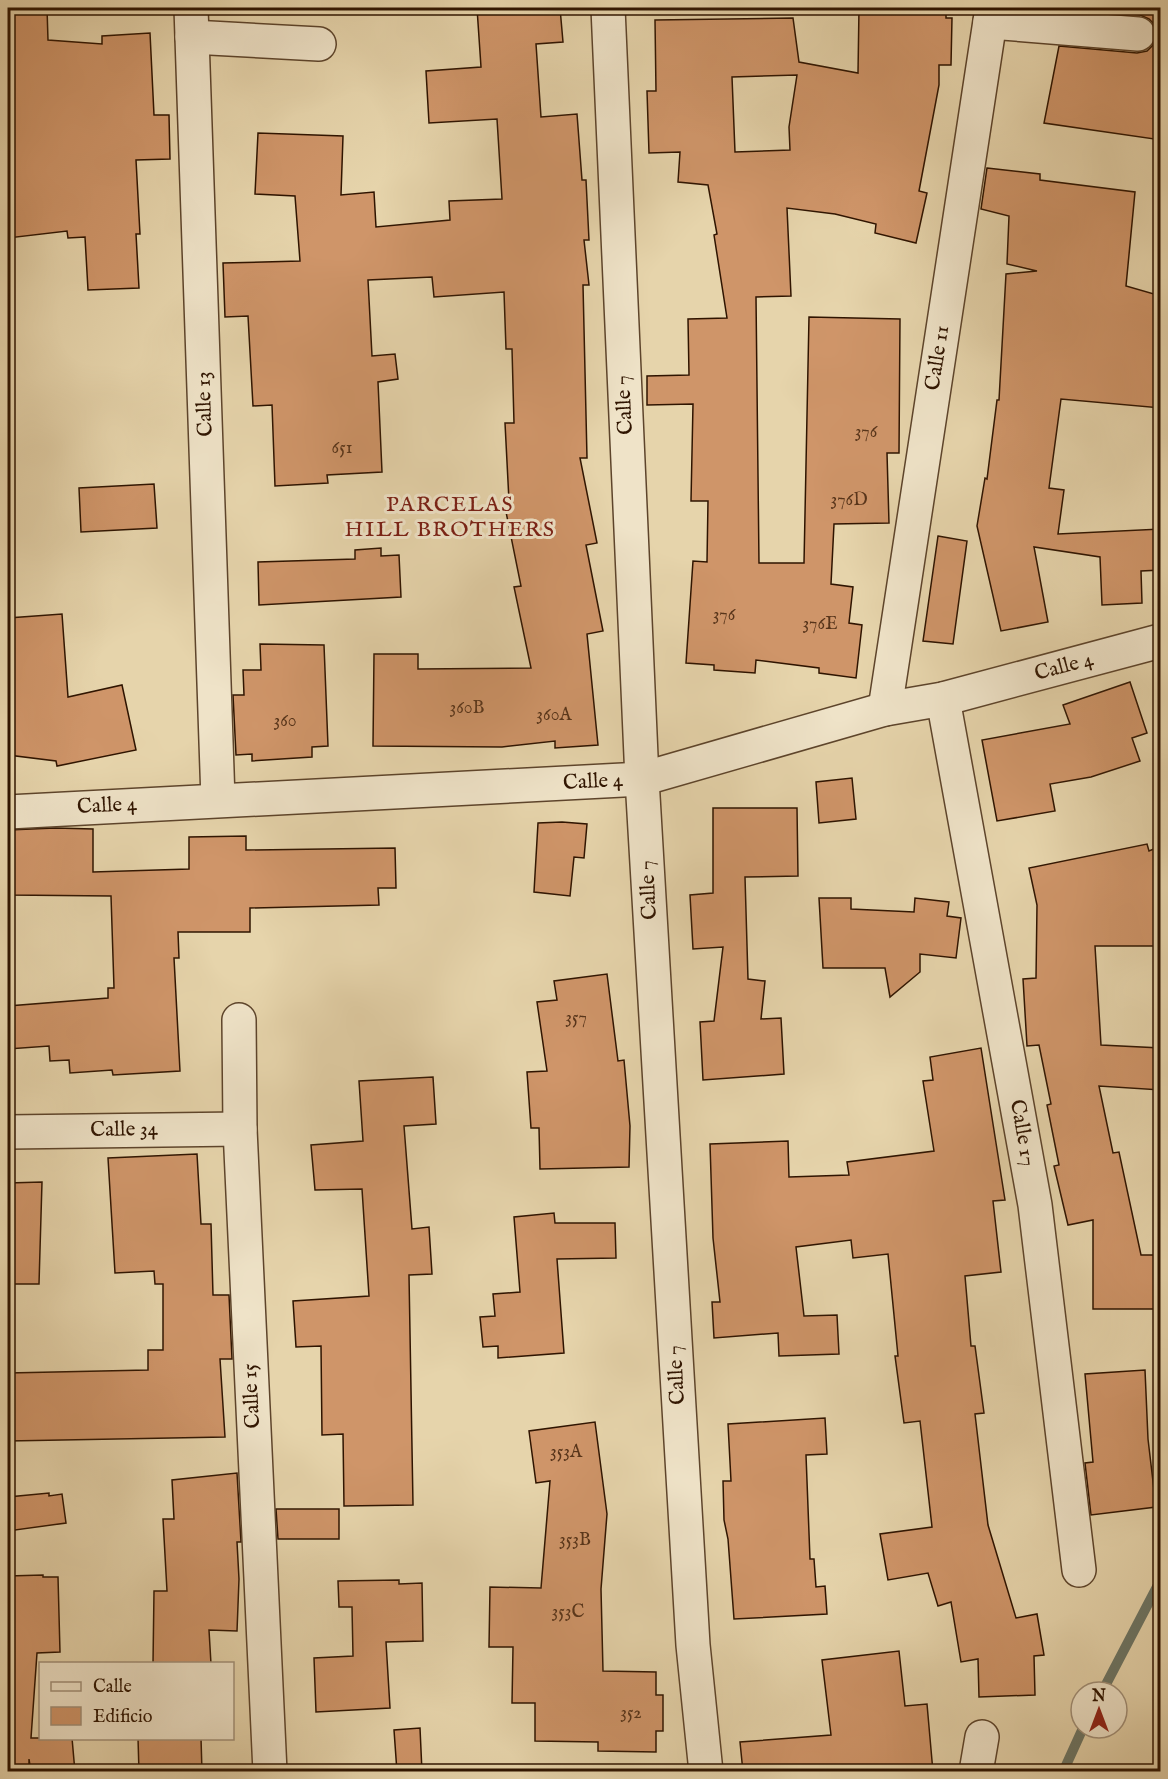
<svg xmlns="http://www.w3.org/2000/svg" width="1168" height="1779" font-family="'IM FELL English',serif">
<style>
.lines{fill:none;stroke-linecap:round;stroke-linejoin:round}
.stream{stroke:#6d7666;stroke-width:10}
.building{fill:#cf9569;stroke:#2f1400;stroke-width:1.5;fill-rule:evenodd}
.minor-casing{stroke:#5d442b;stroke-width:36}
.minor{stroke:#efe3c8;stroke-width:33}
.labels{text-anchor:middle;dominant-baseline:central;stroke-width:6;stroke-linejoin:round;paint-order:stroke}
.number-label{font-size:18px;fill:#57341a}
.street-label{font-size:21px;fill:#2f1400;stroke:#efe3c8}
.neighbourhood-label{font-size:22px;letter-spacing:1.5px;fill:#7a1f14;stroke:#efe3c8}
</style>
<rect width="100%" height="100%" fill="#e6d4ab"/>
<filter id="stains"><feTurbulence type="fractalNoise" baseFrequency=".00333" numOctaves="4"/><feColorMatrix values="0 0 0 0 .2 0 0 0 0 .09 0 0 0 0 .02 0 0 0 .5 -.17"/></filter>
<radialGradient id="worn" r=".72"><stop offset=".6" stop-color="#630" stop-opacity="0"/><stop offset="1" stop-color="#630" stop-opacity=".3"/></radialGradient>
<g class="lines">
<!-- stream -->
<g class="stream">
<polyline points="1102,1692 1160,1581"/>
<polyline points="1063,1772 1083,1728"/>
</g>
</g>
<!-- building -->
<g class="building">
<polygon points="8,8 47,8 48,40 102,44 102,36 150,33 154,115 169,115 170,159 136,160 140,234 136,234 139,288 88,290 85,237 68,238 67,231 8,238"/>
<polygon points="477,8 560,8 563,42 536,44 541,117 577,114 582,180 586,180 589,240 584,240 589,285 583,285 587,458 580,458 597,543 586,545 603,631 587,634 598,745 555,748 555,741 502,747 373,746 374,654 418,654 418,669 531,668 514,587 521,586 504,502 509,501 505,423 514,423 512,349 506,349 504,292 434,297 432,277 368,280 372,356 395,354 398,379 378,382 382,472 327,475 328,483 275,486 272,405 253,406 248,316 225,317 223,263 300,261 295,196 255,194 258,133 343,136 341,195 374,192 376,227 450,220 449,201 502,199 497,119 429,123 426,71 481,67"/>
<path d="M 859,8 L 946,8 L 946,18 L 952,18 L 951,65 L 939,65 L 939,85 L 919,191 L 927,193 L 916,243 L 875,233 L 876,224 L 835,214 L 787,208 L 791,296 L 756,297 L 759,563 L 804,563 L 809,317 L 900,319 L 899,453 L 887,453 L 889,523 L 834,524 L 831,584 L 853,587 L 849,623 L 862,625 L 856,678 L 819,673 L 819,668 L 756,660 L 755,673 L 714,670 L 714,665 L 686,663 L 693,561 L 707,562 L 708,501 L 691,501 L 693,404 L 647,405 L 647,376 L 689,375 L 688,319 L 727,318 L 714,235 L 717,234 L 708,185 L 678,182 L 680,152 L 649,153 L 647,91 L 656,91 L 655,20 L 793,18 L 799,62 L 858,73 ZM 797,75 L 789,127 L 790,150 L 735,152 L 732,77 Z"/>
<polygon points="1065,8 1161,8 1161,140 1044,123 1059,46 1137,53 1147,51 1153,45 1157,36 1155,25 1149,19 1140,15"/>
<polygon points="987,168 1040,174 1040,180 1135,192 1126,286 1161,296 1161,408 1061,399 1049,488 1064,490 1058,534 1161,529 1161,570 1141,571 1142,603 1102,605 1100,557 1034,547 1048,622 1001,631 977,526 985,478 987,479 997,400 999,400 1006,274 1037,271 1007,264 1009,216 981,209"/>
<polygon points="154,484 157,528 81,532 79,488"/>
<polygon points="938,536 967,541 953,644 923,641"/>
<polygon points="381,548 381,556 399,555 401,597 259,605 258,562 355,559 355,550"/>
<polygon points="62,614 68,697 122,685 136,750 57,766 56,761 8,755 8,618"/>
<polygon points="260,644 324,645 328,746 312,747 312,757 252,761 252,754 236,755 233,695 244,695 243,670 261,670"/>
<polygon points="1130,682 1147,733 1132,738 1140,761 1091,777 1050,784 1055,811 997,821 982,740 1070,724 1063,705"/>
<polygon points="852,778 856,819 819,823 816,782"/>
<polygon points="713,808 797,808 798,876 745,877 748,979 765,981 761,1019 781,1018 784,1074 703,1080 700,1022 714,1021 723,947 693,949 690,895 713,893"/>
<polygon points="562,822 587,824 584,858 574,857 570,896 534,892 538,823"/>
<polygon points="55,828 93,829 93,872 189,869 189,837 246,836 246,850 395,848 396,888 378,888 379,905 250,908 250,932 178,932 179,958 174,958 180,1071 113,1075 112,1070 70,1073 69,1060 50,1061 49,1046 8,1049 8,1006 108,998 108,988 114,988 111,896 9,895 8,830"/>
<polygon points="1147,844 1149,851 1156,848 1161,866 1161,946 1095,946 1101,1045 1161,1048 1161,1090 1099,1086 1113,1153 1119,1152 1141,1255 1161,1255 1161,1309 1093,1309 1093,1220 1068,1225 1054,1166 1059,1165 1047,1105 1051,1104 1039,1045 1027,1046 1023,979 1036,978 1037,905 1029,868"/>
<polygon points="819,898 851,898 851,909 914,912 915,898 949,902 947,916 961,918 956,958 920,954 920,972 890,997 885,968 823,968"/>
<polygon points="607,974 618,1061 624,1060 630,1126 629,1167 540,1169 539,1128 531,1128 527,1072 547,1071 537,1002 557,1000 554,981"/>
<polygon points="981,1048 1005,1200 993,1201 1001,1272 965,1276 971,1346 975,1346 984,1413 975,1414 988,1525 1016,1618 1037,1614 1044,1655 1034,1656 1035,1695 979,1697 978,1659 961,1662 951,1602 938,1606 928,1573 888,1580 880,1534 932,1527 920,1421 904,1423 895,1356 898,1356 888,1254 853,1258 851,1240 796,1247 804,1316 837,1315 839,1354 779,1356 778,1333 714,1338 712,1302 720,1302 713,1238 710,1144 788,1141 789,1177 849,1175 847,1162 934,1151 923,1081 933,1080 930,1057"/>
<polygon points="433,1077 436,1124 404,1126 412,1229 429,1227 432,1274 409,1275 413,1505 344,1506 343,1434 322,1435 321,1346 296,1347 293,1301 369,1296 362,1189 315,1190 311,1145 363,1141 359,1081"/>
<polygon points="197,1154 201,1224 211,1224 213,1295 229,1295 232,1359 220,1359 225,1437 8,1441 8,1373 148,1370 148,1350 163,1350 163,1284 155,1284 154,1271 115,1273 108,1158"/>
<polygon points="42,1182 39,1284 8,1284 8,1183"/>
<polygon points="554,1213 555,1223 615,1223 616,1258 557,1259 564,1353 498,1358 498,1346 483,1347 480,1317 495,1316 493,1294 520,1292 514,1217"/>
<polygon points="1145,1370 1148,1439 1156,1507 1091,1515 1085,1463 1093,1462 1085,1374"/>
<polygon points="825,1418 827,1454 806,1455 810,1559 814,1559 816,1587 825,1586 827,1614 734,1619 728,1539 724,1520 723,1481 731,1481 728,1424"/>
<polygon points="595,1422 607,1514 601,1589 603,1671 656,1672 656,1695 663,1695 663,1731 656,1731 656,1752 598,1751 598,1742 535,1741 535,1703 512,1703 513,1647 489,1647 490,1587 541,1588 550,1481 536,1483 529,1431"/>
<polygon points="237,1473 241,1542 237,1542 239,1579 237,1631 209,1630 211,1664 153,1664 154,1591 167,1591 163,1519 174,1519 172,1480"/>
<polygon points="49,1493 49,1496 62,1494 66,1523 8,1531 8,1497"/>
<polygon points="276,1509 339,1509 339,1539 278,1539"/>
<polygon points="43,1575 43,1577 58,1577 60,1652 37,1653 31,1738 72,1738 75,1772 31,1772 29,1759 29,1772 8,1772 8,1576"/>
<polygon points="399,1580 399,1584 422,1583 423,1641 386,1642 390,1708 316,1712 314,1658 353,1656 352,1607 339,1607 338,1581"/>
<polygon points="899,1651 905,1706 927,1704 933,1772 743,1772 740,1742 831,1735 822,1660"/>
<polygon points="420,1728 422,1772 397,1772 394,1730"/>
<polygon points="138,1738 201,1738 202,1772 139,1772"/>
</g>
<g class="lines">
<defs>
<g id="minor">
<polyline points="191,8 218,800"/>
<polyline points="608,8 642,779 693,1645 706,1772"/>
<polyline points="990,22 1138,34"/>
<polyline points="192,37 319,44"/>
<polyline points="943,699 1035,1205 1079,1570"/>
<polyline points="885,709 992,8"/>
<polyline points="8,812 642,779 885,709 943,699 1160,641"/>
<polyline points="239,1020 240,1129 270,1772"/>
<polyline points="8,1132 240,1129"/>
<polyline points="976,1772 982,1737"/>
</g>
</defs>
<!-- minor casing -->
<use href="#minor" class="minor-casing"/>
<!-- minor -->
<use href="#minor" class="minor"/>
</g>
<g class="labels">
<!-- number labels -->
<g class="number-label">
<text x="866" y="432">376</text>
<text x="342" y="448">651</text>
<text x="849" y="500">376D</text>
<text x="724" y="615">376</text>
<text x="820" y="624">376E</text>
<text x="467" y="708">360B</text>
<text x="554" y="715">360A</text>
<text x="285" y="721">360</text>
<text x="576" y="1018">357</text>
<text x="566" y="1452">353A</text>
<text x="575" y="1540">353B</text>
<text x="568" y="1612">353C</text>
<text x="631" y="1713">352</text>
</g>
<!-- street labels -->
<g class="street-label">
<text transform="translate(938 358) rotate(-81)">Calle 11</text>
<text transform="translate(205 404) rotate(-92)">Calle 13</text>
<text transform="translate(625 405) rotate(-93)">Calle 7</text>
<text transform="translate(1064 667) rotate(-15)">Calle 4</text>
<text transform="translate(593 782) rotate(-3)">Calle 4</text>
<text transform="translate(107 806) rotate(-3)">Calle 4</text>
<text transform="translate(649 890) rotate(-93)">Calle 7</text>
<text transform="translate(124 1130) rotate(-1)">Calle 34</text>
<text transform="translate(1022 1133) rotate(80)">Calle 17</text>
<text transform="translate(677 1375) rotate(-93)">Calle 7</text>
<text transform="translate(252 1396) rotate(-93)">Calle 15</text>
</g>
<!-- neighbourhood labels -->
<g class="neighbourhood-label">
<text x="450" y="505">PARCELAS<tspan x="450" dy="25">HILL BROTHERS</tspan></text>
</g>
</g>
<!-- margin -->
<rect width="1168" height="1779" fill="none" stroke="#e6d4ab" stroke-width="30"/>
<rect x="9" y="9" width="1150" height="1761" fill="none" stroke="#2f1400" stroke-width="3"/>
<rect x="15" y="15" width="1138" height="1749" fill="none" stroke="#2f1400" stroke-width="1.5"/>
<!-- legend -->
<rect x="39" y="1662" width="195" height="78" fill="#efe3c8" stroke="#a29078" stroke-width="1.5"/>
<rect x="51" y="1682" width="30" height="9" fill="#efe3c8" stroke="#a29078" stroke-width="1.5"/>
<text x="93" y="1692" font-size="18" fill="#2f1400">Calle</text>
<rect x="51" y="1707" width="30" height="18" fill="#cf9569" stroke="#a29078" stroke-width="1.5"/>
<text x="93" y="1722" font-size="18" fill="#2f1400">Edificio</text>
<!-- north arrow -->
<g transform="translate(1099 1710)"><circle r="28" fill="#efe3c8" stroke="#a29078" stroke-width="1.5"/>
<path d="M0-4.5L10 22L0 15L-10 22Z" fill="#8f2418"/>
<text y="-9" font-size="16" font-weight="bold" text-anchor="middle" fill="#2f1400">N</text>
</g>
<rect width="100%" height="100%" filter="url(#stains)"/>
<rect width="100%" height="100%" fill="url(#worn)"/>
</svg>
